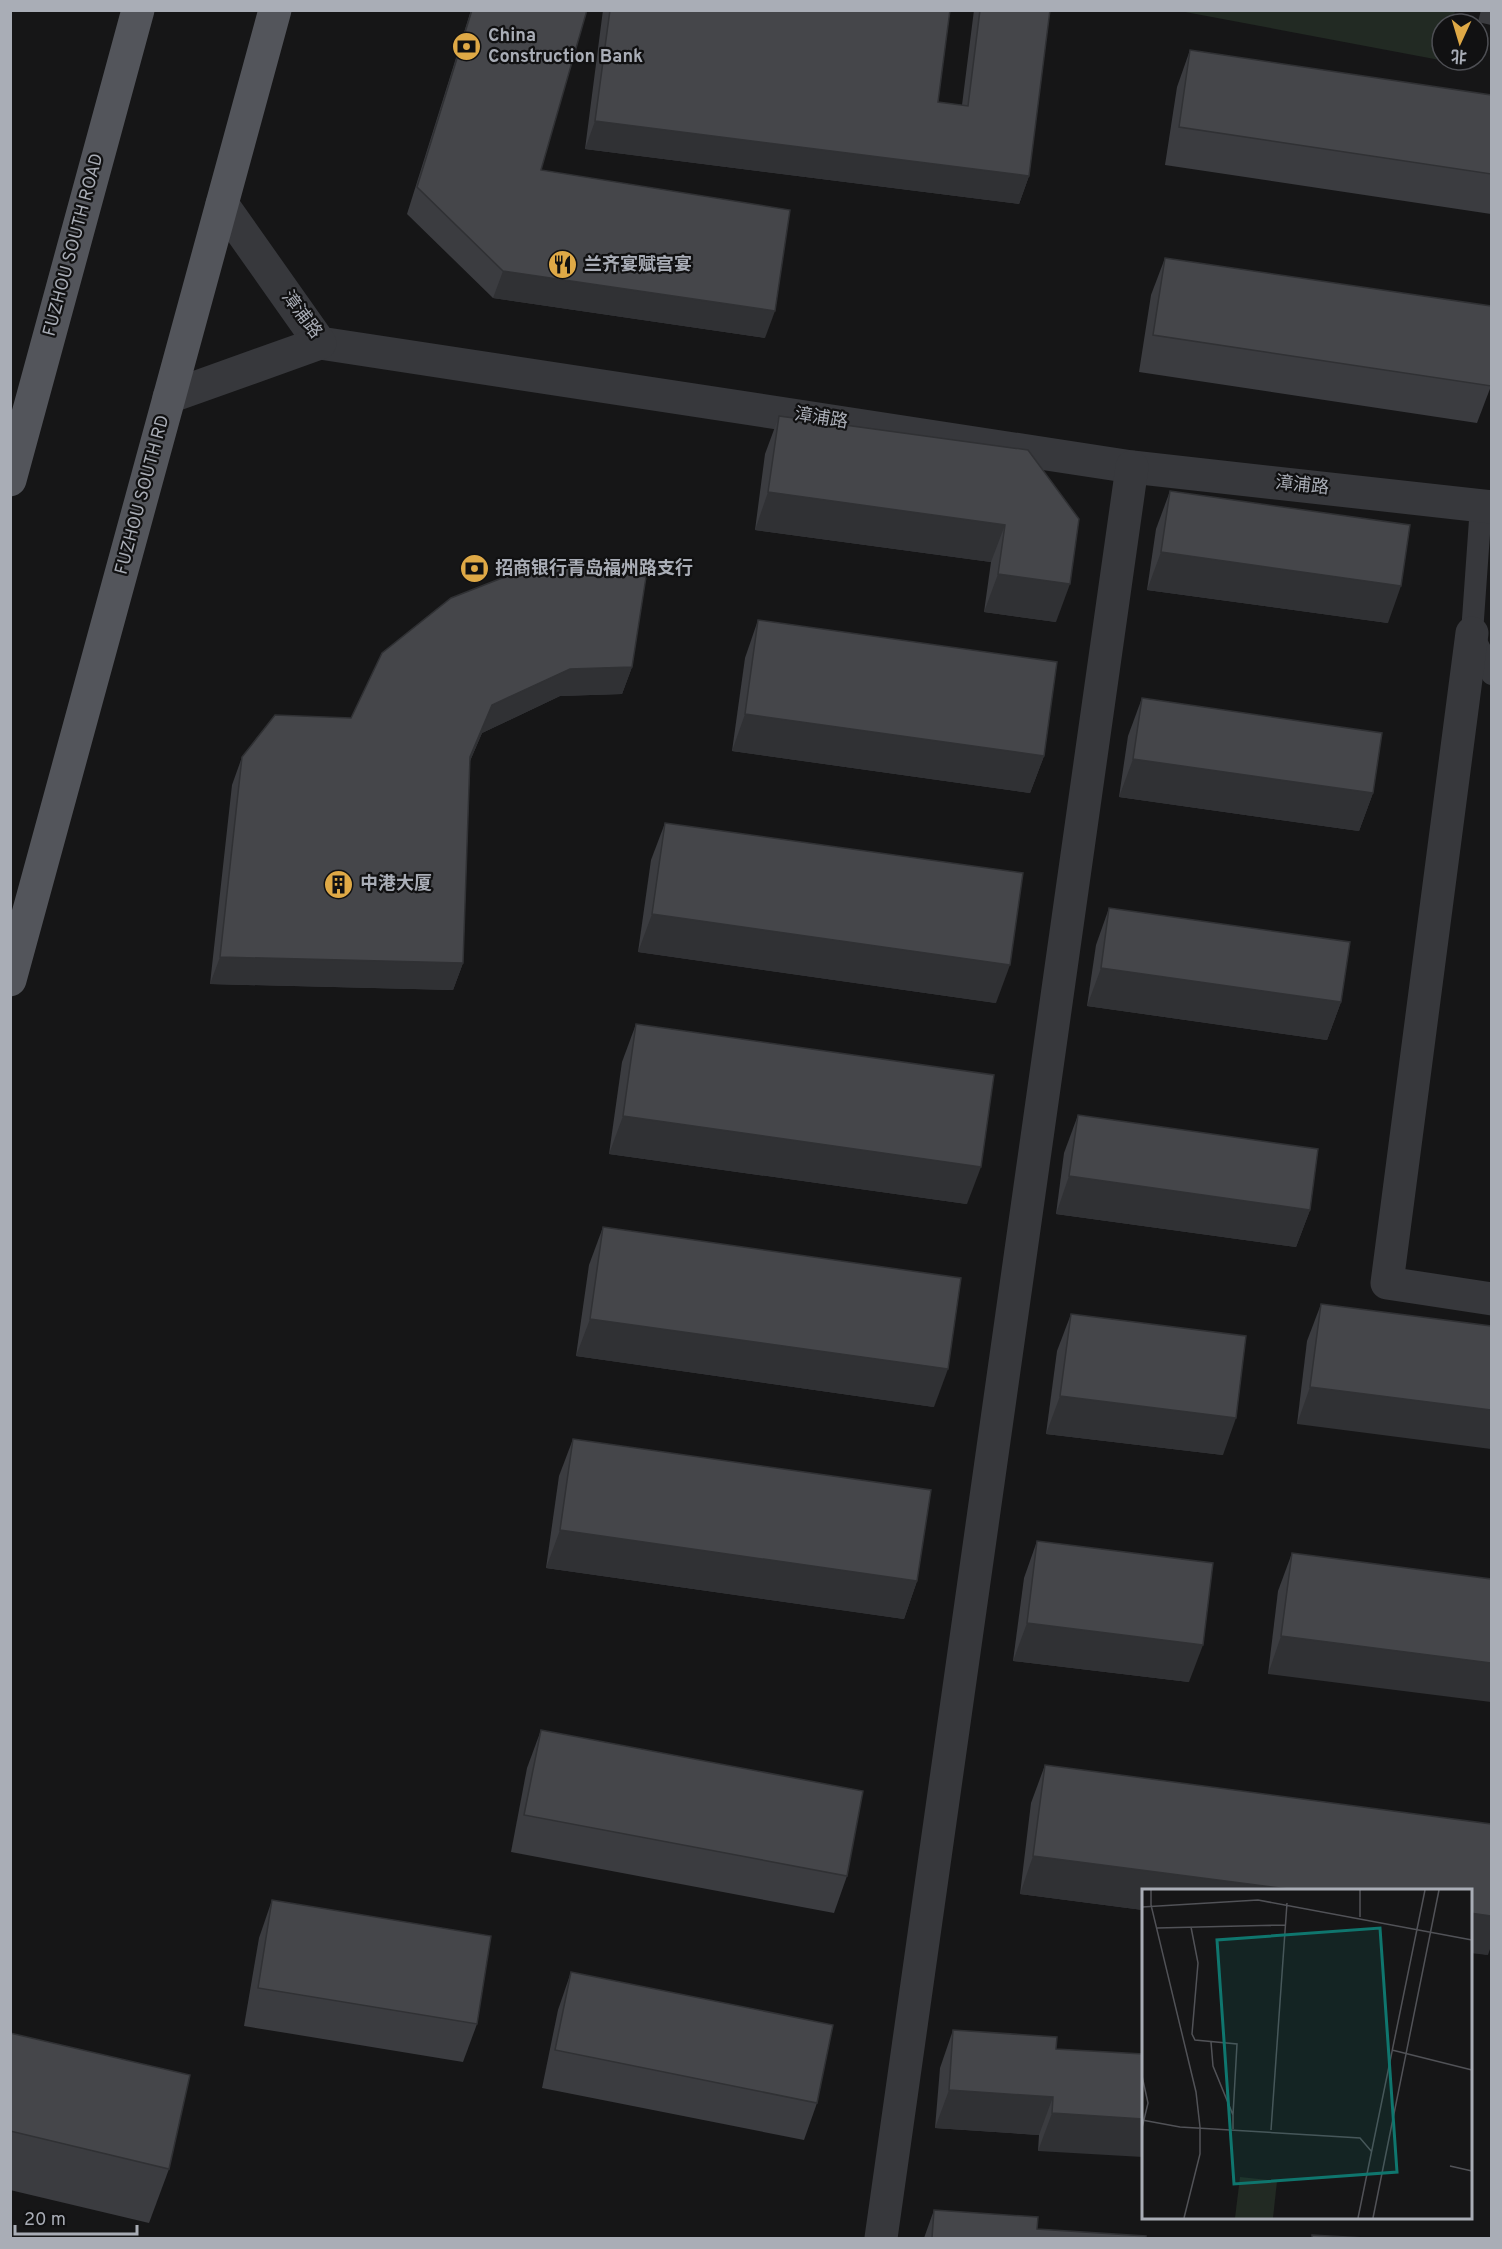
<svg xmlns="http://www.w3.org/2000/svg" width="1502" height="2249" font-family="Overpass,'Noto Sans SC',sans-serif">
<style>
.green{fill:#222a23}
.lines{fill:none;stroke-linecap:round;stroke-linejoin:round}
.service{stroke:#37383c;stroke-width:22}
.minor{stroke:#37383c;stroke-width:33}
.primary{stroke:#53555b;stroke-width:33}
.wall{fill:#3b3c40}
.shaded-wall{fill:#303134}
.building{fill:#45464a;stroke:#303134;stroke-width:1.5}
.labels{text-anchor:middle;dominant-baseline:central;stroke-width:4.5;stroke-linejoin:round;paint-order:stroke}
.poi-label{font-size:18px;font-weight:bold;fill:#a9adb6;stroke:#111112;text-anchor:start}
.street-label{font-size:18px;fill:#a9adb6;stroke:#111112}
.inset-road{fill:none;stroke:#515257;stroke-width:1.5}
.view{fill:#0f766e;fill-opacity:0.15;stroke:#0f766e;stroke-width:3}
.inset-edge{fill:none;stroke:#a9adb6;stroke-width:3}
</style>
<rect width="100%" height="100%" fill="#161617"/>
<!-- green -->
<polygon class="green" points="1180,11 1455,11 1452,24 1442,24 1442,60 1445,61"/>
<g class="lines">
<!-- service -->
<polyline class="service" points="1481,506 1472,633 1492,674"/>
<!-- minor -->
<g class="minor">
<polyline points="222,204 320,343 1132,467 1492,507"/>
<polyline points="169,397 320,343"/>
<polyline points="1472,633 1387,1283 1492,1299"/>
<polyline points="881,2238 1132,467"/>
</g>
<!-- primary -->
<g class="primary">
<polyline points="10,480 138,10"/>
<polyline points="10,980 275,10"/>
</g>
</g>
<!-- wall -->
<g class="wall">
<polygon points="471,10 587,10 541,170 765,338 493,298 407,214"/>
<polygon points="603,10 950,10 938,102 962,105 974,10 1050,10 1029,176 1019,204 585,149"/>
<polygon points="1481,10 1491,10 1491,25 1478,22"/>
<polygon points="1190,50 1491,95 1491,214 1165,165 1177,87"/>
<polygon points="1165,258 1491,386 1477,423 1139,372 1151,295"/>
<polygon points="779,416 1028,450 1056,622 984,612 991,562 755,530 765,454"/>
<polygon points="1170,491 1388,623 1147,590 1156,529"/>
<polygon points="758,620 1044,756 1030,793 732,751 745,658"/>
<polygon points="632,667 622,694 560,696 482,733 470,761 463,963 453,990 210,984 232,785 242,757 351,718"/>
<polygon points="1142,698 1373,793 1359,831 1119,797 1128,736"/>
<polygon points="665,823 996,1003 638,952 651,860"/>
<polygon points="1109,908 1341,1002 1327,1040 1087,1006 1096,945"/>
<polygon points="636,1024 967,1204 609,1154 622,1062"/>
<polygon points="1078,1115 1310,1210 1296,1247 1056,1214 1064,1153"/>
<polygon points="603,1227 934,1407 576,1356 589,1265"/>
<polygon points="1321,1304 1491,1326 1297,1424 1307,1341"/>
<polygon points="1071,1314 1223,1455 1046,1434 1057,1351"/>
<polygon points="573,1439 917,1581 904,1619 546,1568 559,1476"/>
<polygon points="1037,1541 1189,1682 1013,1661 1024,1578"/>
<polygon points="1292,1553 1491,1579 1268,1674 1278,1591"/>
<polygon points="541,1730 847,1876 834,1913 511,1852 527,1768"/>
<polygon points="1045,1765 1488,1955 1143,1890 1143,1910 1020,1894 1031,1803"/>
<polygon points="272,1900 477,2024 463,2062 244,2026 259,1938"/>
<polygon points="571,1972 817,2103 804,2140 542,2088 558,2010"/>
<polygon points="953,2030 1056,2049 1143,2054 1038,2151 1039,2135 935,2128 940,2068"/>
<polygon points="10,2033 169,2169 149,2223 10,2190"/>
<polygon points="934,2210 1037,2229 1146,2238 924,2238"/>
</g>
<!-- shaded-wall -->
<g class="shaded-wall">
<polygon points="595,121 1029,176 1019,204 585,149"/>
<polygon points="503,271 775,311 765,338 493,298"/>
<polygon points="768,492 1005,525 991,562 755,530"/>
<polygon points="1161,552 1401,586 1388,623 1147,590"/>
<polygon points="998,574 1070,584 1056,622 984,612"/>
<polygon points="632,667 622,694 560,696 482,733 460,784 470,757 492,705 570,669"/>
<polygon points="745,714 1044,756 1030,793 732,751"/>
<polygon points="1133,759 1373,793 1359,831 1119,797"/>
<polygon points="652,914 1010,965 996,1003 638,952"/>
<polygon points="220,957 463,963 453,990 210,984"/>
<polygon points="1101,968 1341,1002 1327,1040 1087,1006"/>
<polygon points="623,1116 981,1167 967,1204 609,1154"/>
<polygon points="1069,1176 1310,1210 1296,1247 1056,1214"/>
<polygon points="590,1319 948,1369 934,1407 576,1356"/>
<polygon points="1310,1387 1491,1410 1491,1449 1297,1424"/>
<polygon points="1060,1396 1236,1418 1223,1455 1046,1434"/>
<polygon points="560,1530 917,1581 904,1619 546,1568"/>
<polygon points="1027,1623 1203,1645 1189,1682 1013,1661"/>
<polygon points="1281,1636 1491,1663 1491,1702 1268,1674"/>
<polygon points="1033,1856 1296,1890 1143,1890 1143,1910 1020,1894"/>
<polygon points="1470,1913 1491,1916 1491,1946 1488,1955 1470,1953"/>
<polygon points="949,2090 1053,2097 1039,2135 935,2128"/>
<polygon points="1052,2113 1143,2119 1143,2157 1038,2151"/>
</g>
<!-- building -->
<g class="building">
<polygon points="472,10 587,10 541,170 790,210 775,311 503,271 417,187"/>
<polygon points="610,10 950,10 938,102 968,106 980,10 1050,10 1029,176 595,121"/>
<polygon points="1190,50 1491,95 1491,174 1179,127"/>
<polygon points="1165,258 1491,306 1491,386 1153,335"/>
<polygon points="779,416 1028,450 1079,519 1070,584 998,574 1005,525 768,492"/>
<polygon points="1170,491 1410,525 1401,586 1161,552"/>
<polygon points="543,562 646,577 632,667 570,669 492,705 470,757 463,963 220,957 242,757 275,715 351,718 382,653 451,598"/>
<polygon points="758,620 1057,662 1044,756 745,714"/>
<polygon points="1142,698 1382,733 1373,793 1133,759"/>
<polygon points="665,823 1023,873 1010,965 652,914"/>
<polygon points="1109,908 1350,942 1341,1002 1101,968"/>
<polygon points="636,1024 994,1075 981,1167 623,1116"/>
<polygon points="1078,1115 1318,1149 1310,1210 1069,1176"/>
<polygon points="603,1227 961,1278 948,1369 590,1319"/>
<polygon points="1321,1304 1491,1326 1491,1410 1310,1387"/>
<polygon points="1071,1314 1246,1336 1236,1418 1060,1396"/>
<polygon points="573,1439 931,1490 917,1581 560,1530"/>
<polygon points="1037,1541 1213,1563 1203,1645 1027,1623"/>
<polygon points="1292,1553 1491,1579 1491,1663 1281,1636"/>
<polygon points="541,1730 863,1791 847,1876 524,1815"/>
<polygon points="1045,1765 1491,1824 1491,1916 1470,1913 1470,1890 1296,1890 1033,1856"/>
<polygon points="272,1900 491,1936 477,2024 258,1988"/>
<polygon points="571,1972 833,2025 817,2103 555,2050"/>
<polygon points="953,2030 1057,2037 1056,2049 1143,2054 1143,2119 1052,2113 1053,2097 949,2090"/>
<polygon points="10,2033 190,2075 169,2169 10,2131"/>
<polygon points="934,2210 1038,2217 1037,2229 1146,2236 1146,2238 932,2238"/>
<polygon points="1312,2235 1365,2238 1312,2238"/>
</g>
<!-- icons -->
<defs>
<symbol id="bank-disc" viewBox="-11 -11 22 22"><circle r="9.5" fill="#dfa946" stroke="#111112"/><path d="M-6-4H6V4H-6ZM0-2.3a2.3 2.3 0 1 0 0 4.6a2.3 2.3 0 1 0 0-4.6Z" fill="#111"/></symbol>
<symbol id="restaurant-disc" viewBox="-11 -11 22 22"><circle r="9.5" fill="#dfa946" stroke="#111112"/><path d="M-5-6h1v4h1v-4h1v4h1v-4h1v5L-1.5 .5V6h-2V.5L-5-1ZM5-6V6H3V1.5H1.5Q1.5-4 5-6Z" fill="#111"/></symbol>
<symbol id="building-disc" viewBox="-11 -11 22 22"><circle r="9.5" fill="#dfa946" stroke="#111112"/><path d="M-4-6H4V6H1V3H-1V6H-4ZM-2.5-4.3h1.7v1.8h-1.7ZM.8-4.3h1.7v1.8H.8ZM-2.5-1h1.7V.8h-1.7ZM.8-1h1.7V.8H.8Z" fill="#111"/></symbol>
</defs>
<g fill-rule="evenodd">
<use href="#bank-disc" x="450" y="30" width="33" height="33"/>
<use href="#restaurant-disc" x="546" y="248" width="33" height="33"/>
<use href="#bank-disc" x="458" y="552" width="33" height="33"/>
<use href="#building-disc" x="322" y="868" width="33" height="33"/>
</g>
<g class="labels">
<!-- poi labels -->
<g class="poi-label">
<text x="488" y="36">China<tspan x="488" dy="21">Construction Bank</tspan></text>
<text x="584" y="265">兰齐宴赋·宫宴</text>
<text x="495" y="569">招商银行青岛福州路支行</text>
<text x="360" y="884">中港大厦</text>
</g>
<!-- street labels -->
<g class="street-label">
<text transform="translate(74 245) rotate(-75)">FUZHOU SOUTH ROAD</text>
<text transform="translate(301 315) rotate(53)">漳浦路</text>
<text transform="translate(821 419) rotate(9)">漳浦路</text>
<text transform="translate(1302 486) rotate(6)">漳浦路</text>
<text transform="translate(143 495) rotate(-75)">FUZHOU SOUTH RD</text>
</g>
</g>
<!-- overview -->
<g transform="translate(1142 1889)">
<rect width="330" height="330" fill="#161617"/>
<path d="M 98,288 L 135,292 L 131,329 L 93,329 Z" fill="#222a23"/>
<path class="inset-road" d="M 9,1 L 9,16 L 54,203 L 58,238 L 58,265 L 42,329M 218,1 L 218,28M 0,18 L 116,11 L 330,51M 49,38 L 56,74 L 50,145 L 53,151 L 95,155 L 91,226M 15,39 L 143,36M 69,153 L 71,177 L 91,226 L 91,240M 250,161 L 330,181M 0,187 L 6,214 L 0,239M 0,231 L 38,238 L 218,249 L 230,263M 129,241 L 145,14M 308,277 L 330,282M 216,329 L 283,1M 231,329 L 297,1"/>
<path class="view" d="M 238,39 L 255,283 L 92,295 L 75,51 Z"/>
<rect width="330" height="330" class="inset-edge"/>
</g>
<!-- border -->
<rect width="1502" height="2249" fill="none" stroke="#a9adb6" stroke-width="24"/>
<!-- north arrow -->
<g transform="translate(1460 42) rotate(184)"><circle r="28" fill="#111112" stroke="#4e4f54" stroke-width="1.5"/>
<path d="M0-4.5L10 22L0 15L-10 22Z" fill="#dfa946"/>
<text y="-9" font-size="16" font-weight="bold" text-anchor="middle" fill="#a9adb6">北</text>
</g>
<!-- scale -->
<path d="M15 2225v9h122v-9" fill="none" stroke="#a9adb6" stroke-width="3"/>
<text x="24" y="2225" font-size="18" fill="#a9adb6" stroke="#111112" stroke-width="4.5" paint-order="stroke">20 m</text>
</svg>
